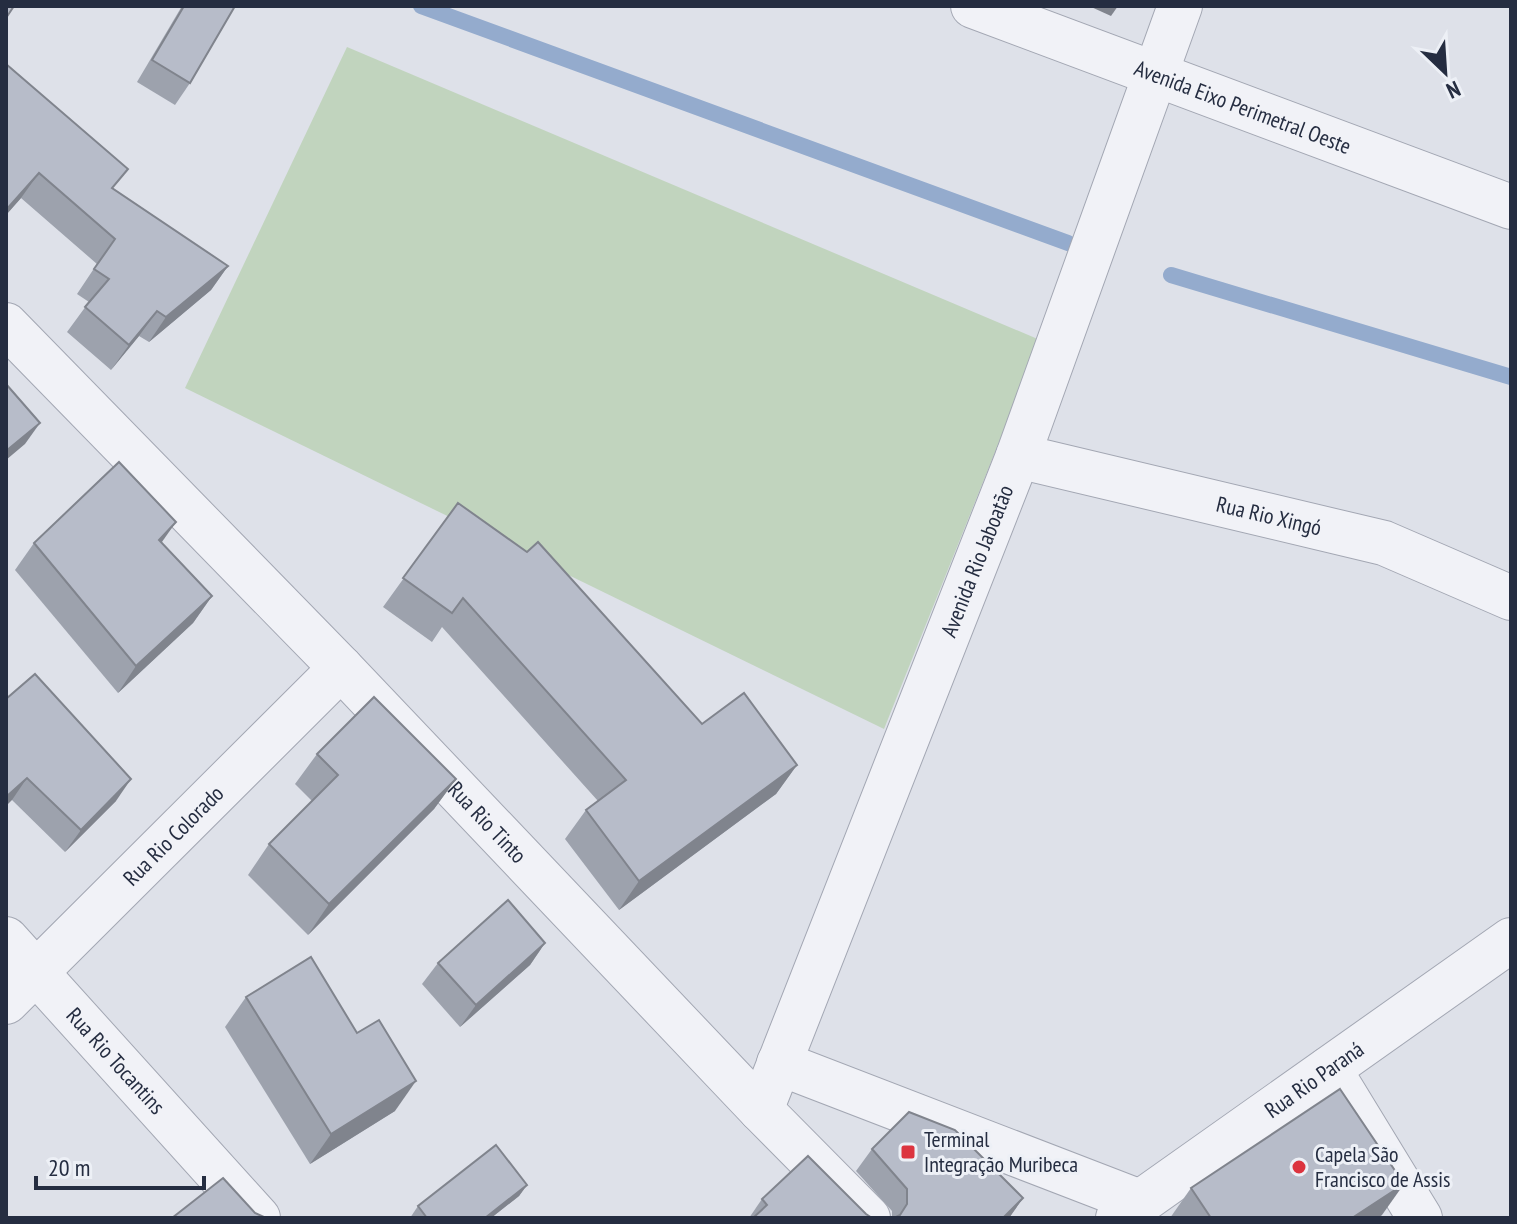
<svg xmlns="http://www.w3.org/2000/svg" width="1517" height="1224" font-family="'PT Sans Narrow',sans-serif">
<style>
.pitch{fill:#c1d4be}
.lines{fill:none;stroke-linecap:round;stroke-linejoin:round}
.stream{stroke:#94abcd;stroke-width:16}
.minor-casing{stroke:#a3a7b3;stroke-width:46}
.minor{stroke:#f1f2f7;stroke-width:44}
.wall{fill:#9da2ad}
.shaded-wall{fill:#80848d}
.building{fill:#b7bcc9;stroke:#80848d;stroke-width:2}
.poi-dot{fill:#dc343f;stroke:#edf0f6;stroke-width:3}
.labels{text-anchor:middle;dominant-baseline:central;stroke-width:6;stroke-linejoin:round;paint-order:stroke}
.street-label{font-size:22px;fill:#252d41;stroke:#edf0f6}
.poi-label{font-size:22px;fill:#252d41;stroke:#edf0f6;text-anchor:start}
</style>
<rect width="100%" height="100%" fill="#dee1e9"/>
<!-- pitch -->
<polygon class="pitch" points="347,47 1040,340 884,729 185,388"/>
<g class="lines">
<!-- stream -->
<g class="stream">
<polyline points="421,6 1068,243"/>
<polyline points="1171,275 1511,377"/>
</g>
<defs>
<g id="minor">
<path id="s1" d="M 973,6 L 1511,207"/>
<path id="s2" d="M 6,325 L 341,668 L 761,1110 L 868,1218"/>
<path id="s3" d="M 1018,456 L 1384,543 L 1511,598"/>
<path id="s4" d="M 6,939 L 258,1218"/>
<path id="s5" d="M 6,1002 L 341,668"/>
<polyline points="779,1063 1140,1202"/>
<polyline points="1329,1069 1420,1218"/>
<path id="s6" d="M 761,1110 L 1018,456 L 1180,6"/>
<path id="s7" d="M 1118,1218 L 1511,940"/>
</g>
</defs>
<!-- minor casing -->
<use href="#minor" class="minor-casing"/>
<!-- minor -->
<use href="#minor" class="minor"/>
</g>
<!-- wall -->
<g class="wall">
<polygon points="182,6 235,6 190,83 175,105 137,82"/>
<polygon points="6,64 114,189 228,266 211,290 149,342 139,336 111,370 67,332 89,302 77,294 97,264 21,198 6,215"/>
<polygon points="458,503 702,724 797,765 776,794 619,910 565,839 586,810 598,801 442,627 432,642 383,607"/>
<polygon points="34,543 162,543 212,596 193,623 118,693 15,570"/>
<polygon points="6,699 116,801 65,852 12,800"/>
<polygon points="317,754 456,779 434,809 308,935 248,875 269,844 312,801 295,784"/>
<polygon points="545,943 530,965 460,1027 422,984 438,963"/>
<polygon points="246,997 357,1033 395,1111 310,1164 225,1027"/>
<polygon points="872,1149 1023,1198 1009,1218 892,1218 892,1211 856,1171"/>
<polygon points="527,1185 519,1196 491,1218 410,1218 418,1206"/>
<polygon points="1191,1188 1382,1215 1377,1218 1170,1218"/>
<polygon points="762,1199 866,1214 872,1218 749,1218"/>
</g>
<!-- shaded-wall -->
<g class="shaded-wall">
<polygon points="1089,6 1118,6 1111,16"/>
<polygon points="39,173 21,198 6,215 6,210"/>
<polygon points="228,266 211,290 149,342 166,317"/>
<polygon points="157,311 139,336 111,370 129,345"/>
<polygon points="40,423 25,444 6,460 6,451"/>
<polygon points="176,522 157,549 159,540"/>
<polygon points="212,596 193,623 118,693 136,666"/>
<polygon points="797,765 776,794 619,910 639,881"/>
<polygon points="27,778 12,800 6,806 6,797"/>
<polygon points="131,779 116,801 65,852 81,830"/>
<polygon points="456,779 434,809 308,935 329,904"/>
<polygon points="545,943 530,965 460,1027 476,1005"/>
<polygon points="416,1081 395,1111 310,1164 331,1134"/>
<polygon points="1404,1184 1382,1215 1377,1218 1352,1218"/>
<polygon points="527,1185 519,1196 491,1218 485,1218"/>
<polygon points="1023,1198 1009,1218 1003,1218"/>
</g>
<!-- building -->
<g class="building">
<polygon points="6,6 14,6 6,18"/>
<polygon points="184,6 235,6 190,83 152,60"/>
<polygon points="6,64 128,169 112,188 228,266 166,317 157,311 129,345 85,307 109,279 94,269 115,239 39,173 6,210"/>
<polygon points="6,384 40,423 6,451"/>
<polygon points="119,462 176,522 159,540 212,596 136,666 34,543"/>
<polygon points="458,503 527,552 538,542 702,724 744,693 797,765 639,881 586,810 626,780 463,598 452,613 403,578"/>
<polygon points="35,674 131,779 81,830 27,778 6,797 6,699"/>
<polygon points="374,697 456,779 329,904 269,844 338,775 317,754"/>
<polygon points="508,900 545,943 476,1005 438,963"/>
<polygon points="311,957 357,1033 379,1020 416,1081 331,1134 246,997"/>
<polygon points="1340,1089 1404,1184 1352,1218 1211,1218 1191,1188"/>
<polygon points="909,1112 955,1130 1023,1198 1003,1218 894,1218 900,1215 907,1204 907,1189 872,1149"/>
<polygon points="496,1145 527,1185 485,1218 427,1218 418,1206"/>
<polygon points="808,1156 866,1214 872,1218 753,1218 767,1205 762,1199"/>
<polygon points="223,1178 255,1213 266,1218 172,1218"/>
</g>
<!-- markers -->
<g class="poi-dot">
<rect x="900" y="1144" width="16" height="16" rx="4"/>
<circle cx="1299" cy="1167" r="8"/>
</g>
<g class="labels">
<!-- street labels -->
<g class="street-label">
<text stroke="none"><textPath href="#s1" startOffset="288">Avenida Eixo Perimetral Oeste</textPath></text>
<text stroke="none"><textPath href="#s3" startOffset="258">Rua Rio Xingó</textPath></text>
<text stroke="none"><textPath href="#s6" startOffset="590">Avenida Rio Jaboatão</textPath></text>
<text stroke="none"><textPath href="#s2" startOffset="692">Rua Rio Tinto</textPath></text>
<text stroke="none"><textPath href="#s5" startOffset="236">Rua Rio Colorado</textPath></text>
<text stroke="none"><textPath href="#s4" startOffset="164">Rua Rio Tocantins</textPath></text>
<text stroke="none"><textPath href="#s7" startOffset="240">Rua Rio Paraná</textPath></text>
</g>
<!-- poi labels -->
<g class="poi-label">
<text x="924" y="1139">Terminal<tspan x="924" dy="25">Integração Muribeca</tspan></text>
<text x="1315" y="1154">Capela São<tspan x="1315" dy="25">Francisco de Assis</tspan></text>
</g>
</g>
<!-- border -->
<rect width="1517" height="1224" fill="none" stroke="#252d41" stroke-width="16"/>
<!-- north arrow -->
<g transform="translate(1445 72) rotate(155)" stroke="#edf0f6" stroke-width="6" paint-order="stroke">
<path d="M0-6L14 30L0 20L-14 30Z" fill="#252d41"/>
<text y="-12" font-size="22" font-weight="bold" text-anchor="middle" fill="#252d41">N</text>
</g>
<!-- scale -->
<path d="M36 1176v12h168v-12" fill="none" stroke="#252d41" stroke-width="4"/>
<text x="48" y="1176" font-size="24" fill="#252d41" stroke="#edf0f6" stroke-width="6" paint-order="stroke">20 m</text>
</svg>
